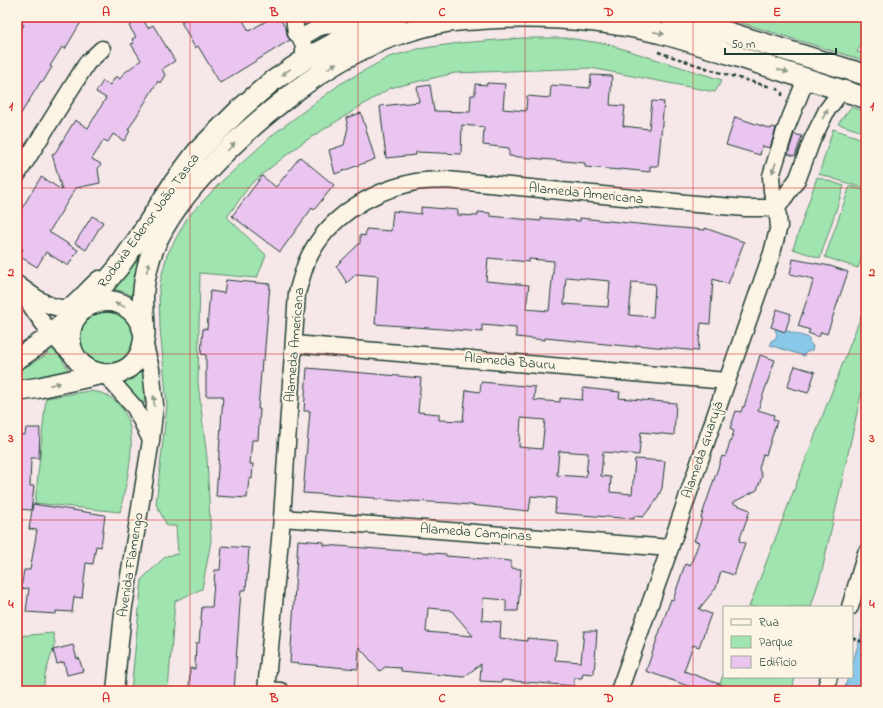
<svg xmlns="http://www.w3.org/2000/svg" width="883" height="708" font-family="'Indie Flower',sans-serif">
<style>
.green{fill:#a0e4af;stroke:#609072}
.water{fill:#89c8e9;stroke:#5f90a1}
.building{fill:#e9c5f0;stroke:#1f3d34;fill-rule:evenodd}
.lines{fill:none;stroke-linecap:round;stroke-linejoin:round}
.minor-casing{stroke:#1f3d34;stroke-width:19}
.major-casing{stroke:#1f3d34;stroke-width:23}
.path{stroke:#1f3d34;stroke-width:2.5;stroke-dasharray:4 3;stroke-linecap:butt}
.minor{stroke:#fcf5e5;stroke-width:16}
.major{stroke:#fcf5e5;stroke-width:20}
.oneway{fill:#8e998c}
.grid{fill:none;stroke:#d62828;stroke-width:1;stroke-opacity:0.55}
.labels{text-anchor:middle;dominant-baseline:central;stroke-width:3.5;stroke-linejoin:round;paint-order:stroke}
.street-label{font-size:14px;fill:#1f3d34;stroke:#fcf5e5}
.neatline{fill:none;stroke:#d62828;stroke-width:1.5}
.grid-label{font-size:13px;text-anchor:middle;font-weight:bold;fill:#d62828}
</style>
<rect width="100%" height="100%" fill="#f6e7e8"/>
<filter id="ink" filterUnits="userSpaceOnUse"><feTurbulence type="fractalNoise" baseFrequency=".025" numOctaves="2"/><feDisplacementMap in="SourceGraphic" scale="8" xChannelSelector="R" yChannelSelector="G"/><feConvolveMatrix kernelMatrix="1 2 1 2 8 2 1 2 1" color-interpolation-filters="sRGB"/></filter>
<g filter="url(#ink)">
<!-- green -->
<g class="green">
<polygon points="722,17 866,17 866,35 857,52 866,54 866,61"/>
<polygon points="419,23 219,146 134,297 125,292 113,289 130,270 199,161 271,94 312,66"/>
<polygon points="523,38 567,38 607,44 722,80 715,92 591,68 455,73 390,88 302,143 265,172 250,185 227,217 266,255 257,278 200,273 198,383 207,458 211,541 202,589 175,601 168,691 131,691 142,579 166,556 178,554 176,526 167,526 156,504 167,405 160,328 159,290 162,274 167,255 187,218 220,183 275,133 340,84 389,57 418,49 459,43"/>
<polygon points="851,107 866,112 866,133 838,124"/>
<polygon points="833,129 866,140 866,189 819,174"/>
<polygon points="817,177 844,186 820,258 793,249"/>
<polygon points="850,186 866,191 866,245 858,268 825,257"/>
<polygon points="866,303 866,372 822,571 811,607 749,607"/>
<polygon points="107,309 128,318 136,340 130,356 108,367 85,358 77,333 85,318"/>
<polygon points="54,346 69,371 17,382 17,372 46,355"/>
<polygon points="143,368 145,391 144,404 122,382 134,379"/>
<path d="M 89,391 C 94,392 100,392 104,394 C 148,414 127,476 120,512 L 35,503 L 46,398 Z"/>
<polygon points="53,633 55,643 45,675 43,691 17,691 17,636"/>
<polygon points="724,673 724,677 795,677 792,691 717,691"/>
</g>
<!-- water -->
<g class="water">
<polygon points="776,327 809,338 809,342 813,346 812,350 805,353 804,356 770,345 771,341 776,338 777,333 775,331"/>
<polygon points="866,618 866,678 862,691 844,691 848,677 852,677 852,665"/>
</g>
<!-- building -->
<g class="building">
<polygon points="17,17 84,17 65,49 62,47 50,66 52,67 43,82 41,81 17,120 17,36 24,25 17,20"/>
<polygon points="190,17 241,17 249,31 273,17 279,17 286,29 288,37 290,40 220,83 198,46 195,48 181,22"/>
<polygon points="142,18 148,28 153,25 175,61 162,69 165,75 160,83 158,81 128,130 130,131 124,141 113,134 108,142 104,140 92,159 101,164 98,169 100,183 76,188 49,232 78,250 68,266 46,252 37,267 19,256 23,249 17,246 17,216 41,177 62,190 52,154 55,153 75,120 88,128 106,98 96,92 103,81 110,85 116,76 120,79 123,74 141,60 131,44 134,43 132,39 136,37 129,26"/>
<polygon points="591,75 612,76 610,105 625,106 623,126 649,129 652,101 664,102 658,166 650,166 650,172 620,169 620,170 585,167 585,163 509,156 509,148 483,145 484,127 462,125 461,154 416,152 416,155 386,158 380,106 419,102 417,87 430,85 434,111 470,112 471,95 475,95 475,84 487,85 487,83 505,84 503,109 526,111 527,96 550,98 551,85 590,88"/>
<polygon points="361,113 375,159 335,174 329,150 344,145 348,127 346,118"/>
<polygon points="735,117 771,129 772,127 776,128 770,148 762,146 760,155 726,145"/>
<polygon points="794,134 802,136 795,156 788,154"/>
<polygon points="300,157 334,185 314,210 312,208 280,252 232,216 262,176 276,187"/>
<path d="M 421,207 L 458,210 L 458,215 L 478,216 L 478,212 L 490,213 L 490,216 L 541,221 L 541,218 L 580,221 L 580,218 L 658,226 L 705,230 L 705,228 L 744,242 L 728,284 L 713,279 L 710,324 L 701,323 L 698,351 L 636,345 L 636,347 L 545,338 L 545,340 L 516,337 L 516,328 L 482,325 L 482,332 L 375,324 L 378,276 L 356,274 L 347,283 L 336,266 L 360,243 L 360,235 L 365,236 L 366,229 L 391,231 L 393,211 L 421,214 ZM 488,258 L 529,262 L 529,259 L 554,261 L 549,311 L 526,309 L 529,285 L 486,281 ZM 566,277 L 610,281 L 608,307 L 564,304 ZM 632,282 L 655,284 L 653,317 L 629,315 Z"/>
<polygon points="92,216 103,222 86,250 75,243"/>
<polygon points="793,259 830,266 848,272 827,334 821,332 819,337 808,333 810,330 798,326 814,279 790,274"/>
<polygon points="226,280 270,284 264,360 262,360 258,409 260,409 258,440 252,440 250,464 253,464 252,479 249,479 247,498 216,496 223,396 206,396 206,355 201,354 203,328 207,329 210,291 224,293"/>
<polygon points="777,309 791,314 785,332 771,327"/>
<polygon points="760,355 775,360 758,410 774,415 773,419 777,421 766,455 763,454 759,469 762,476 757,490 732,503 750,510 739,541 745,543 734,575 721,571 716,588 699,609 711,614 699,647 693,645 684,671 733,689 733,691 702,691 646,671 671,599 673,600 685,564 690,566 699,542 694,541 702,518 701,518 722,456 725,457 734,431 730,429 736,411 741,412 743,406 744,407"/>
<polygon points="795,366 815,372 808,393 787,387"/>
<path d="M 307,368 L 421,378 L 418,412 L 439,414 L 439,420 L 463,421 L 466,390 L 480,392 L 481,382 L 535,387 L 534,400 L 560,402 L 560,398 L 582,400 L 583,388 L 620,392 L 619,398 L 676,403 L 674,435 L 641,432 L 639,455 L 603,452 L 601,476 L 611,477 L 610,492 L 632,494 L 635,459 L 665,461 L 662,488 L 656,501 L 643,517 L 634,516 L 634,519 L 555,513 L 556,498 L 531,496 L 529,511 L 450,503 L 410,501 L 410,502 L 375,499 L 375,498 L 303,493 L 310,411 L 304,411 ZM 521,418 L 545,420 L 542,449 L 519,447 ZM 559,451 L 588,453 L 586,477 L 557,475 Z"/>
<polygon points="26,428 40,428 39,458 31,458 30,486 34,486 31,510 17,509 17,434 25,435"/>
<polygon points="33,504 105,515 101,547 96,546 93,564 86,563 82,598 74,597 72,612 56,611 56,614 26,612 29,588 21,589 24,570 30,570 37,530 29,529"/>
<path d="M 298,540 L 324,542 L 324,545 L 446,554 L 446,556 L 511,561 L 511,568 L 521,569 L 518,611 L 506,611 L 506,600 L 483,598 L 482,620 L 501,622 L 500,638 L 527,641 L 527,638 L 557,641 L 555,660 L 581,662 L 584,631 L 597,631 L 594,674 L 583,673 L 582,678 L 574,678 L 574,686 L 502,680 L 502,682 L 480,681 L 481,664 L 464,677 L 401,671 L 401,668 L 385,667 L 380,671 L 359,647 L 358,669 L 290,663 ZM 428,608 L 451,610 L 473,636 L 426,632 Z"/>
<polygon points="222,546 249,548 246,590 241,590 234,691 189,691 190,668 195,669 196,643 199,643 202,607 212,607 215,570 220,570"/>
<polygon points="73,645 77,659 79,658 83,671 67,675 64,662 57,664 53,650"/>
</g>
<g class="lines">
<defs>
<g id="minor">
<polyline points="294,17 296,33 300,36 304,47 304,60"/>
<path d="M 300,36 C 310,35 312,30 320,27 C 333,23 346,28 358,30"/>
<polyline points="17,175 87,63 102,49"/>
<polyline points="777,208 798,178 812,140 827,110 842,90"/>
<path d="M 17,284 C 30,293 55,316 72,305 C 81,298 90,286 99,279"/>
<path d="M 21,290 C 36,315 54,341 77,359"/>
<polyline points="294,344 727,381"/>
<polyline points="105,374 135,408 151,440"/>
<polyline points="282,518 670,548"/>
<polyline points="850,607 866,553"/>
<polyline points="266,690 281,691"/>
<polyline points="115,691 123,613 151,440 155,405 151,369 144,342"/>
<path d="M 266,691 L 282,518 L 297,293 C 300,283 303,271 307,261 C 326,219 367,193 411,183 C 422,180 435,181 447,180 L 696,204 L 746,208 L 777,208"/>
<polyline points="619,691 670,548 727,381 772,253 779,226 777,208 772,191 771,176 785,131 806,79"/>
<polyline points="825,691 829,677"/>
</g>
<g id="major">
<polyline points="671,17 730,33 866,75"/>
<polyline points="84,308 118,268 138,239 173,184 197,152 239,110 270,83 304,60 358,30 396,17"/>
<path d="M 144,333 C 131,281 61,298 71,346 C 78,377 120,384 137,359 C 149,342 143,317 143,298 C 143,288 145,278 147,269 C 161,204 242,133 293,93 C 324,69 359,48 396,35 C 411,30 431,24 446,22 C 457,20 469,20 480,19 C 540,15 601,19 660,33 C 686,40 711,48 736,56 C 779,70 823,84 866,98"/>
<polyline points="17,359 45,340 64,323 77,316"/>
<polyline points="17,391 37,388 101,374"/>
</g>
</defs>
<!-- minor casing -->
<use href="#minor" class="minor-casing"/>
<!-- major casing -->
<use href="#major" class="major-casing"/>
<!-- path -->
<g class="path">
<polyline points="658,52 724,74 771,87"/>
<polyline points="776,88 782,93 782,96"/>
<polyline points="852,638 866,643"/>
</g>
<!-- minor -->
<use href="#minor" class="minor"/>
<!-- major -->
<use href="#major" class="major"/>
</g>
<!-- one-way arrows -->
<defs><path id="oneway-solid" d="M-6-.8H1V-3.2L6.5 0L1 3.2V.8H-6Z"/></defs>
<g class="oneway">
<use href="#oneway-solid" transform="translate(659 33) rotate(13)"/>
<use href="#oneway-solid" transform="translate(332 66) rotate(-34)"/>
<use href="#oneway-solid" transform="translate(783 71) rotate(18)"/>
<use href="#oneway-solid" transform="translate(286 72) rotate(145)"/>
<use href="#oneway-solid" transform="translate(825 114) rotate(-61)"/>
<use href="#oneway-solid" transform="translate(231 147) rotate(-45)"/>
<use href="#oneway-solid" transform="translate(774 168) rotate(110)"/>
<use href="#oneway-solid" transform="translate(148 267) rotate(-76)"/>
<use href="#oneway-solid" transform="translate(120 305) rotate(-157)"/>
<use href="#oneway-solid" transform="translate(55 384) rotate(-13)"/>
<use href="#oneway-solid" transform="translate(154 401) rotate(-92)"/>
</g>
</g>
<!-- grid -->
<path class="grid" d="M 190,17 L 190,691M 358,17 L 358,691M 525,17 L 525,691M 693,17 L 693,691M 17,188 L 866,188M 17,354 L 866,354M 17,520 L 866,520"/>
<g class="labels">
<!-- street labels -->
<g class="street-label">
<text transform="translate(586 194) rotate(6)">Alameda Americana</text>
<text transform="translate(149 221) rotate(-54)">Rodovia Edenor João Tasca</text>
<text transform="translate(295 345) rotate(-85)">Alameda Americana</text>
<text transform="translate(510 362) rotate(5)">Alameda Bauru</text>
<text transform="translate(703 450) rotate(-71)">Alameda Guarujá</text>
<text transform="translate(476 533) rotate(4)">Alameda Campinas</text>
<text transform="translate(131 565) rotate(-81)">Avenida Flamengo</text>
</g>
</g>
<!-- margin -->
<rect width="883" height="708" fill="none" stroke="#fcf5e5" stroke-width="44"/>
<!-- legend -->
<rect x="723" y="606" width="130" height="72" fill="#fcf5e5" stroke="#a4ab9e"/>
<rect x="731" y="619" width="20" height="6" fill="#fcf5e5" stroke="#a4ab9e"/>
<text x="759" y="626" font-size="12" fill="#1f3d34">Rua</text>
<rect x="731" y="636" width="20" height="12" fill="#a0e4af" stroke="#a4ab9e"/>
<text x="759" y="646" font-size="12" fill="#1f3d34">Parque</text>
<rect x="731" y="656" width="20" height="12" fill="#e9c5f0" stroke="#a4ab9e"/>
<text x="759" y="666" font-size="12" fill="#1f3d34">Edifício</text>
<!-- scale -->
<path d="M725 48v6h111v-6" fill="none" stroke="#1f3d34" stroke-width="2"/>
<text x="731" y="48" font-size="12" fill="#1f3d34" stroke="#fcf5e5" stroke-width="3" paint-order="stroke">50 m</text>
<rect x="22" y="22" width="839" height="664" class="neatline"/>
<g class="grid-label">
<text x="106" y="16">A</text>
<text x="274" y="16">B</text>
<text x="442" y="16">C</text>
<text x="609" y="16">D</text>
<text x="777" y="16">E</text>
<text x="11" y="110">1</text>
<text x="872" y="110">1</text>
<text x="11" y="276">2</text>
<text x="872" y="276">2</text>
<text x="11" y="442">3</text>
<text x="872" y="442">3</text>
<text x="11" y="608">4</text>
<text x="872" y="608">4</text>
<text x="106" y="702">A</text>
<text x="274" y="702">B</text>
<text x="442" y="702">C</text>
<text x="609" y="702">D</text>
<text x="777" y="702">E</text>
</g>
</svg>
